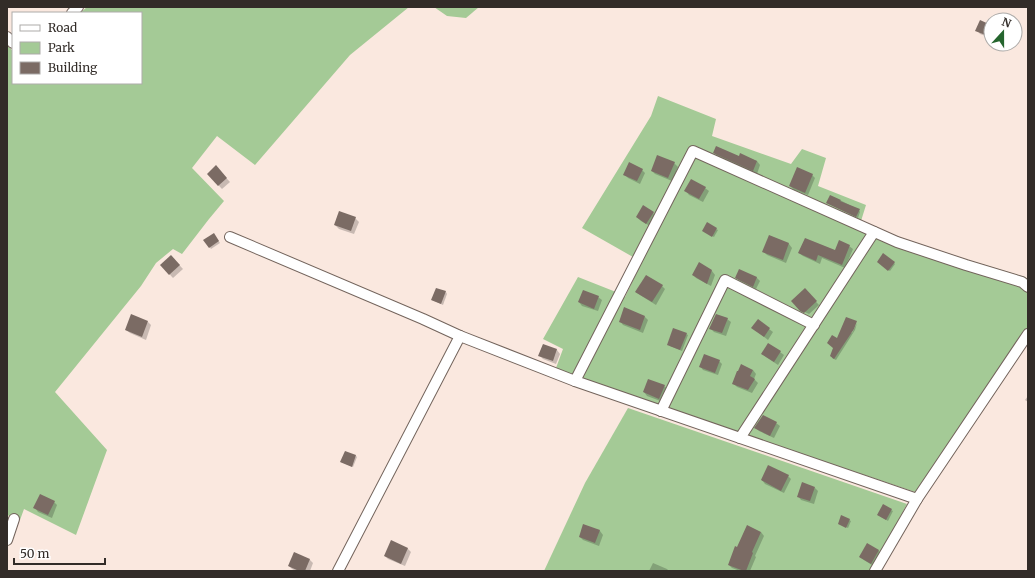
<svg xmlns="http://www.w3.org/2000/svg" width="1035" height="578" font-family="Merriweather,serif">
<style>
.green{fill:#a4ca96}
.shadow{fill:#0003}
.building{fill:#7b6b64}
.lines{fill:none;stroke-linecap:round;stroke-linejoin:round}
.street-casing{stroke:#73645c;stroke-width:12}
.street{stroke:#fff;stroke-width:10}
</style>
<rect width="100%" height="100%" fill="#fae8df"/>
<!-- green -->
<g class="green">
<polygon points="87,7 409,7 350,55 255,165 217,136 192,168 224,201 209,219 182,254 173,249 156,263 141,286 55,392 107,450 76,535 24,509 20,520 7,515 7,45 13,51 13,83 141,83 141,13 80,13"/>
<polygon points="434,7 479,7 466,18 447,16"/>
<polygon points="658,96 716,119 712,136 791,164 802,149 826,158 818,186 866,205 861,221 902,240 1025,277 1028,279 1028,328 915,492 582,380 556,368 563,349 543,339 578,277 616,292 625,297 643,260 633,257 582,228 651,116"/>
<polygon points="628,408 907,504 880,555 869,571 544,571 585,483"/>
</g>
<!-- shadow -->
<g class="shadow">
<polygon points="991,26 991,38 980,34 977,30"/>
<polygon points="714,152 740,157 741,155 757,161 760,165 757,174 717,156"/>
<polygon points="674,163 678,167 672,181 655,174 652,171"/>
<polygon points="216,167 230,182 222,189 208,174"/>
<polygon points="642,170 645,173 640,184 628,178 624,174"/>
<polygon points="812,175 815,178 808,195 794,190 790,186"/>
<polygon points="705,188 709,191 703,202 689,195 686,191"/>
<polygon points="840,200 859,210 860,212 858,218 827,203"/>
<polygon points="653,213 657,216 650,226 641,221 637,217"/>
<polygon points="355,218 359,222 354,234 339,229 335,225"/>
<polygon points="716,229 718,230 714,237 705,232"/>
<polygon points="215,236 220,243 211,249 205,240"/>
<polygon points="770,236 789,244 792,248 786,263 767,255 763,251"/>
<polygon points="849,246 853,249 845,268 822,258 820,264 803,256 799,253 835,251"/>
<polygon points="171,256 183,269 173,278 161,265"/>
<polygon points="878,262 894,263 895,264 890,271"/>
<polygon points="712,271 715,275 711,286 696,278 693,274"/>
<polygon points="756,277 760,281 756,289 740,281 736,278"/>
<polygon points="662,286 665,289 656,305 640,295 636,292"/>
<polygon points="805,290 819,305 808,315 809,314 800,310"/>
<polygon points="446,292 447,294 443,305 432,300"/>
<polygon points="598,297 602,300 598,311 582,306 579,302"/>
<polygon points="645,317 648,320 643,333 623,325 620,321"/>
<polygon points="727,319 731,322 726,336 714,332 710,328"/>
<polygon points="148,322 151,325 146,340 130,333 126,330"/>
<polygon points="857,323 855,330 836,360 832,358 834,348 838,340 851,333 852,333"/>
<polygon points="753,328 769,329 773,332 768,340"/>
<polygon points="686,334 688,335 682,351 670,346"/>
<polygon points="543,345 557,350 560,354 556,364 543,359 539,355"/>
<polygon points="780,352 784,355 778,365 766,357 762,353"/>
<polygon points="719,361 722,364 718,375 703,370 700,366"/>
<polygon points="753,370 756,374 754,379 758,383 752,393 737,387 733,383"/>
<polygon points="664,386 668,389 663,402 647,396 644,392"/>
<polygon points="1028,396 1028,402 1025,400"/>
<polygon points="776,423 780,426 774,438 759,431 756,428"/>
<polygon points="356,456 357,457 353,467 341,462"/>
<polygon points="788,476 791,479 784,493 765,484 762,480"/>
<polygon points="815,488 818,491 814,504 801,500 798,496"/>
<polygon points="54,502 57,505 52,518 38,512 35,508"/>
<polygon points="891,510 893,511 888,521 878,515"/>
<polygon points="849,520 851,521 848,528 839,524"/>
<polygon points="584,525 600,531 603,535 599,546 583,540 580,537"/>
<polygon points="761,532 764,536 755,556 756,557 750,571 740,571 732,568 729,565 738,548"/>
<polygon points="867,545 879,551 882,555 875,567 864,560 860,557"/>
<polygon points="407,548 411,552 405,566 388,559 385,556"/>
<polygon points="295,553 310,560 313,563 310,571 296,571 292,569 289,566"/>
<polygon points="653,563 667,569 669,571 649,571"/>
</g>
<!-- building -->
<g class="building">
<polygon points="980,20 991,25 991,37 975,31"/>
<polygon points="716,146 739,156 740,153 757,161 753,171 713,153"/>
<polygon points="657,155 675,162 668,178 651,171"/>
<polygon points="629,162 643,169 637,181 623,175"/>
<polygon points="216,165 227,178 218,186 207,174"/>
<polygon points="797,167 813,174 805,193 789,186"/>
<polygon points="691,179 706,187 699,199 684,191"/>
<polygon points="830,195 841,200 840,201 860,209 856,217 826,203"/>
<polygon points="643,205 654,212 646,224 636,217"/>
<polygon points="339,211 356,217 351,231 334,225"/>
<polygon points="707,222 717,228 712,237 702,231"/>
<polygon points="214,233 219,241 209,248 203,240"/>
<polygon points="769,235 789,243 783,260 762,252"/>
<polygon points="805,238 835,250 839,240 850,245 842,265 818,255 816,261 798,253"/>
<polygon points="883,253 895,262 888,271 877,262"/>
<polygon points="171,255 180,265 169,275 160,265"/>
<polygon points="699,262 712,270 707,284 692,275"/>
<polygon points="739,269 757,277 753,287 735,278"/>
<polygon points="646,275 663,285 652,302 635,292"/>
<polygon points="436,288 446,291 441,304 431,300"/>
<polygon points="805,288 817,301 804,313 800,311 791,301"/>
<polygon points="583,290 599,296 594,309 578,302"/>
<polygon points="624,307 645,316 640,330 619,322"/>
<polygon points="131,314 148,321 142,337 125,330"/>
<polygon points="716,314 728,318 722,333 709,329"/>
<polygon points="846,317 857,321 854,329 834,359 830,356 833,348 827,343 832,335 837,338"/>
<polygon points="758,319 770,328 764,337 751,328"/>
<polygon points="673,328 687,333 680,350 667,345"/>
<polygon points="768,343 781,351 774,362 761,354"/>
<polygon points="543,344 557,349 553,361 538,356"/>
<polygon points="704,354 720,360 715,373 699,367"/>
<polygon points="741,364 753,370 750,376 755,379 748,390 732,384 737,371 738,371"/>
<polygon points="648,379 665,385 659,399 643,392"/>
<polygon points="763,415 777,422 770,436 754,428"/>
<polygon points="345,451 356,455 352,467 340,462"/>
<polygon points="768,465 789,475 781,491 761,480"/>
<polygon points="802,482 815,487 810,501 797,497"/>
<polygon points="40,494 55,501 48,515 33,508"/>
<polygon points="883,504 892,509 886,520 877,515"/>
<polygon points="841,515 850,519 846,528 838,524"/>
<polygon points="583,524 600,530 595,543 579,537"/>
<polygon points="747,525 761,532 752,552 753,553 746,571 744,571 728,565 735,546 737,547"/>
<polygon points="391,540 408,548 401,564 384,556"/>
<polygon points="867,543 879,550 871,564 859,557"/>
<polygon points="294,552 310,559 305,571 299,571 288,566"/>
</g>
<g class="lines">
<defs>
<g id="street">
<polyline points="72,13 78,7"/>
<polyline points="7,37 13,43"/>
<polyline points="230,237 423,319 460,336"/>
<polyline points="575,381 693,151 897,242 966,265 1022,282 1028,287"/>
<polyline points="661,411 725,280 814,325"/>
<polyline points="740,438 874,232"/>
<polyline points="7,540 14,519"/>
<polyline points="338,571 460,336 575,381 917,499"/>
<polyline points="875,571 917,499 1028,334"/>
</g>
</defs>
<!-- street casing -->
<use href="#street" class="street-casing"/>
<!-- street -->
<use href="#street" class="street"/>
</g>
<!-- border -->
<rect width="1035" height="578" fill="none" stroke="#322c28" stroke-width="16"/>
<!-- legend -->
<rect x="12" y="12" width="130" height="72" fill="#ffffff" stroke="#adaba9"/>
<rect x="20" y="25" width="20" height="6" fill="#ffffff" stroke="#adaba9"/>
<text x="48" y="32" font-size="12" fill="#322c28">Road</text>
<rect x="20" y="42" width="20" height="12" fill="#a4ca96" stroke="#adaba9"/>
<text x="48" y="52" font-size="12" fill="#322c28">Park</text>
<rect x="20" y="62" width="20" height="12" fill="#7b6b64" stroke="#adaba9"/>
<text x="48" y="72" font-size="12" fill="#322c28">Building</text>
<!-- north arrow -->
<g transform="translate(1003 32) rotate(21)"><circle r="19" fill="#ffffff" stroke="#adaba9"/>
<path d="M0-3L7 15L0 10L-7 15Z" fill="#25652e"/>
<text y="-6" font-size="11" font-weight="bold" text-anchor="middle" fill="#322c28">N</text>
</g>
<!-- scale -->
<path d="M14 558v6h91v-6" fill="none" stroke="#322c28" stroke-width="2"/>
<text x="20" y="558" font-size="12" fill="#322c28" stroke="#ffffff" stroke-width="3" paint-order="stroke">50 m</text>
</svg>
